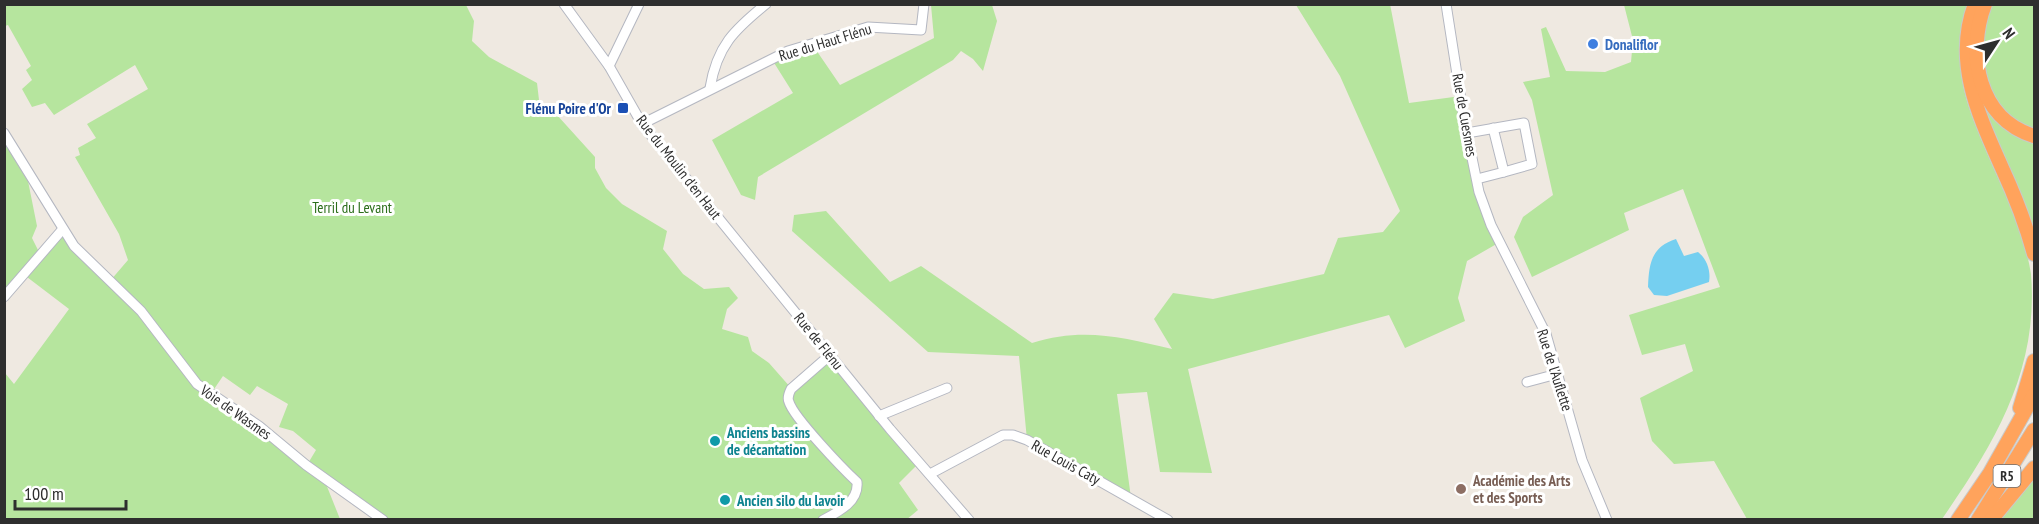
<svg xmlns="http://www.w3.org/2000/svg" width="2039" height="524" font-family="'PT Sans Narrow',sans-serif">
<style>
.green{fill:#b6e59e;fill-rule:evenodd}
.water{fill:#75cff0}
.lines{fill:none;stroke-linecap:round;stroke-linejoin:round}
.minor-casing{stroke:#b4b7c1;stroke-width:11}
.highway-casing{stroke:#c9c9c9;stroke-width:16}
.minor{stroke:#fff;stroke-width:9}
.highway{stroke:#ffa35c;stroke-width:14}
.shop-dot{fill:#3f7fe0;stroke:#fff;stroke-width:2}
.transit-dot{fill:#1a4fb4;stroke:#fff;stroke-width:2}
.culture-dot{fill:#0f9aa8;stroke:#fff;stroke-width:2}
.education-dot{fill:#8d6e63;stroke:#fff;stroke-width:2}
.labels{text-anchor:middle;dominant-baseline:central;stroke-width:6;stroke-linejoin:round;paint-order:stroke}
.shield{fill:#fff;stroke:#6d6d6d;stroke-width:1.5}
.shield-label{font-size:14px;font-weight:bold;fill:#2e2e2e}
.street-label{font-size:15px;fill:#2e2e2e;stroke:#fff}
.shop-label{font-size:15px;font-weight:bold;fill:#366cbe;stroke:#fff;text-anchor:start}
.transit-label{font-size:15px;font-weight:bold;fill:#164399;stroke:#fff;text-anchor:end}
.park-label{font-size:15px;fill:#2c6e1b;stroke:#fff}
.culture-label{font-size:15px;font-weight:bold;fill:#0d838f;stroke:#fff;text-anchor:start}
.education-label{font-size:15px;font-weight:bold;fill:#785e54;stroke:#fff;text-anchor:start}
</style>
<rect width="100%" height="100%" fill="#efe9e1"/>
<!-- green -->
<g class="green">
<path d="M 1390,4 L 1409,103 L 1461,96 L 1479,192 L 1500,242 L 1467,261 L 1458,298 L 1465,321 L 1405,348 L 1389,315 L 1188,369 L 1212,473 L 1160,472 L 1147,392 L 1117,394 L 1131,498 L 1027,440 L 1019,356 L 928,352 L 792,231 L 794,215 L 826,211 L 890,282 L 921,266 L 1032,343 C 1082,327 1122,337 1172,349 L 1154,319 L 1173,293 L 1213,299 L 1324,274 L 1338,238 L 1383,232 L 1400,211 L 1340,76 L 1296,5 Z"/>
<path d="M 5,5 L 466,5 L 474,21 L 472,41 L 489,57 L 537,83 L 539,100 L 557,115 L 595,157 L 595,168 L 606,188 L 622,204 L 667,231 L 663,249 L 683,274 L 704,289 L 729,287 L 738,298 L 727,309 L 722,329 L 748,337 L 752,351 L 769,363 L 791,388 L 830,355 L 918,464 L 899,483 L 918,510 L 906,520 L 383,519 L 324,479 L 340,519 L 5,519 L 5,373 L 14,384 L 69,309 L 23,274 L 5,297 L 4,133 L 25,166 L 37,226 L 32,238 L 39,252 L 62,230 L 110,281 L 128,260 L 119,234 L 75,157 L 80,155 L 78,148 L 96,138 L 87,124 L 148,89 L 135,65 L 54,115 L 45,103 L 32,107 L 22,89 L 32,80 L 26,70 L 31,66 L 8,25 L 5,26 ZM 223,376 L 250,395 L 257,386 L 288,404 L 279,427 L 293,431 L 316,450 L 307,465 L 210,395 Z"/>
<polygon points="931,5 992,5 997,21 983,71 973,59 961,51 953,60 758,177 755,200 741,195 712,140 793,93 771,58 812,44 840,85 934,38"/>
<path d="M 1624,5 L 1967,5 C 1951,72 1965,101 1991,162 C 2007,198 2025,235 2031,274 C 2039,371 1994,444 1942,519 L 1747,519 L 1714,461 L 1674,464 L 1652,441 L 1640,398 L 1693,371 L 1685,344 L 1642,355 L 1629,315 L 1720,287 L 1683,189 L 1624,213 L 1629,230 L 1532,277 L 1514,237 L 1523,217 L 1553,195 L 1532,100 L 1523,82 L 1550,77 L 1541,29 L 1546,27 L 1566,71 L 1605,72 L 1631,62 L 1633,40 Z"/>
<polygon points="1990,5 2034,5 2034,132 2002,112 1982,76 1982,34"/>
<polygon points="1974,79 2034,141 2034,245 1985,123"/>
<polygon points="2034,477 2034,519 1999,520"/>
</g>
<!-- water -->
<path class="water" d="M 1676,239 L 1684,256 L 1698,252 C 1707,259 1711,271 1709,282 L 1667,296 L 1654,295 L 1648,287 C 1649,264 1651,247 1676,239 Z"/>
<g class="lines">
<defs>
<g id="minor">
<polyline points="564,4 609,66 642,124 890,429 969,520"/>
<polyline points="1446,4 1464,119 1479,192 1491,225 1546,334 1582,460 1607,520"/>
<polyline points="609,66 639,4"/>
<path d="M 710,88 C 717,46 734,30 766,4"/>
<polyline points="642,124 788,51 868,27 921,30 924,4"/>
<polyline points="4,133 74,246 141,311 197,384 259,426 306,465 383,520"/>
<polyline points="1467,133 1524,123 1532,164 1504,172"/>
<polyline points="1477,179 1504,172 1493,128"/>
<polyline points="4,297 62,230"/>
<polyline points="1527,382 1557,374"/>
<polyline points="879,416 947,388"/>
<polyline points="930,474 1003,435 1013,435 1027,440 1168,520"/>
<path d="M 823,520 C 838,512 859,502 857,482 C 843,469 794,418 789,402 C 787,398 789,393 791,389 L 830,355"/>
</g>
<g id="highway">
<path d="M 1975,4 C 1953,62 1979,116 2002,168 C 2015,196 2026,225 2034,254"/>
<path d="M 1985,4 C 1966,54 1978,119 2034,136"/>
<polyline points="2020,408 2034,361"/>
<polyline points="1958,520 1990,473 2034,395"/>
<polyline points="1978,520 2034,430"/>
<polyline points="1991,520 2034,468"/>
</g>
</defs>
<!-- minor casing -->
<use href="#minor" class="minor-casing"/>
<!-- highway casing -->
<use href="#highway" class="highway-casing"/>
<!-- minor -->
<use href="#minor" class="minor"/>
<!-- highway -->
<use href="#highway" class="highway"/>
</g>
<!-- markers -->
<circle class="shop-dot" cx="1593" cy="44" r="6"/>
<rect class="transit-dot" x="617" y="102" width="12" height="12" rx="3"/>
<g class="culture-dot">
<circle cx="715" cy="441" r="6"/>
<circle cx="725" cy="500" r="6"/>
</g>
<circle class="education-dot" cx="1461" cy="489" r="6"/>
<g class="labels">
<!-- shield labels -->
<rect class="shield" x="1993.5" y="465" width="27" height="22" rx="4.5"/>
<g class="shield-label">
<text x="2007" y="476">R5</text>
</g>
<!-- street labels -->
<g class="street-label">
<text transform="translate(825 42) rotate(-17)">Rue du Haut Flénu</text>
<text transform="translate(1465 115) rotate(80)">Rue de Cuesmes</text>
<text transform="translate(679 167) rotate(52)">Rue du Moulin d'en Haut</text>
<text transform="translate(819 341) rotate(51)">Rue de Flénu</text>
<text transform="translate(1555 370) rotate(72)">Rue de l'Auflette</text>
<text transform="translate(236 412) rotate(35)">Voie de Wasmes</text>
<text transform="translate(1066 462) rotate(29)">Rue Louis Caty</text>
</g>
<!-- shop labels -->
<g class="shop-label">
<text x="1605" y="44">Donaliflor</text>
</g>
<!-- transit labels -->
<g class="transit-label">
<text x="611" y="108">Flénu Poire d'Or</text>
</g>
<!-- park labels -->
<g class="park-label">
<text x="352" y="207">Terril du Levant</text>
</g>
<!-- culture labels -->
<g class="culture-label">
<text x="727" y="432">Anciens bassins<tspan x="727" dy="17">de décantation</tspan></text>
<text x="737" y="500">Ancien silo du lavoir</text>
</g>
<!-- education labels -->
<g class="education-label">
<text x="1473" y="480">Académie des Arts<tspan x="1473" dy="17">et des Sports</tspan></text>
</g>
</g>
<!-- border -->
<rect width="2039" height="524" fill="none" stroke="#2e2e2e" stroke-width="12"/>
<!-- north arrow -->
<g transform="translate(1997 42) rotate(54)" stroke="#ffffff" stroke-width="4.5" paint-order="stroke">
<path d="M0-4.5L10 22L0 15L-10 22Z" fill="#2e2e2e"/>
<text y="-9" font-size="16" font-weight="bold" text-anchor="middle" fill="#2e2e2e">N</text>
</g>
<!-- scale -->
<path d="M15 500v9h111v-9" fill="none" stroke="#2e2e2e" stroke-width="3"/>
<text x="24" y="500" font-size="18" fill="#2e2e2e" stroke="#ffffff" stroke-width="4.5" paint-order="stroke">100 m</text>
</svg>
